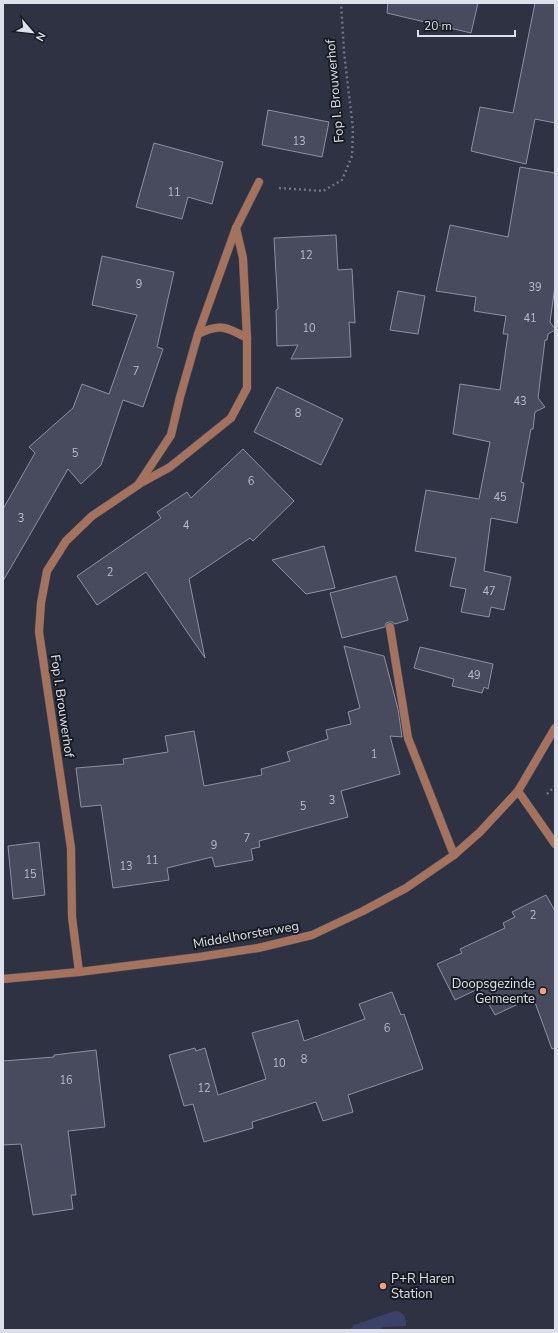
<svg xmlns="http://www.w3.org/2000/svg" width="558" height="1333" font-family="'Nunito Sans',sans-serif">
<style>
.green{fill:#3b426a}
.building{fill:#474b5d;stroke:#8c90a4}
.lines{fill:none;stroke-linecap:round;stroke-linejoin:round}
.service-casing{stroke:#4b4e5e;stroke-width:9}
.minor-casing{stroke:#4b4e5e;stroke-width:9}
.tertiary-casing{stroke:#4b4e5e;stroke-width:9}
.path{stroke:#707382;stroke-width:2.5;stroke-dasharray:2 3;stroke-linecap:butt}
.service{stroke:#a5735d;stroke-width:8}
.minor{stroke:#a5735d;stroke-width:8}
.tertiary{stroke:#a5735d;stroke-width:8}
.poi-dot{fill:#f1a17d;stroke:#191b22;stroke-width:1.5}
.labels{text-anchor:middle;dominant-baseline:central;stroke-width:4;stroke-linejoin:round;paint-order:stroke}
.number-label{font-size:11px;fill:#b8bbc8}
.street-label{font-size:13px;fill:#dde0eb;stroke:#191b22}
.poi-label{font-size:13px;fill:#dde0eb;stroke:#191b22;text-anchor:end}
</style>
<rect width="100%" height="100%" fill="#2f3243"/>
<!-- green -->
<path class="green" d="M 395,1311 C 405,1312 406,1318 406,1326 L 382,1327 L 381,1330 L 350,1330 L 354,1325 Z"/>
<!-- building -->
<g class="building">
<polygon points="388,3 478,3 471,33 387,13"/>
<polygon points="535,3 555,3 555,123 535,119 526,164 471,151 480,107 513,113"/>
<polygon points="268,110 329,122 322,157 262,145"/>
<polygon points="154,143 223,162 212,204 188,197 182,219 136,207"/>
<polygon points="520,167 555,173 555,286 550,322 555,329 555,330 548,334 547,340 545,340 538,398 545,407 535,412 533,429 531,429 521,482 524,483 517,523 491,518 484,571 511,577 504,610 491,607 489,617 461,612 466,589 450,586 456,558 415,551 426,490 479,499 490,442 453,434 460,384 500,390 508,334 503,334 506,316 474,311 476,297 436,291 450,225 508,237"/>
<polygon points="336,235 338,270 352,269 355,323 349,322 351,357 291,359 298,345 277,346 276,310 278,309 274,238"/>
<polygon points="102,256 174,272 157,347 163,349 143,407 123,400 101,465 81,484 68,469 3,581 3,509 35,453 29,447 73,408 82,384 109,394 137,315 92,305"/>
<polygon points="398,291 425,296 418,334 390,330"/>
<polygon points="277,387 343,419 321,465 254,432"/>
<polygon points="243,449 294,501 253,541 250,538 189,579 205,658 146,572 97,605 77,576 161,518 157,512 187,492 191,498"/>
<polygon points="324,546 335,588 306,594 272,560"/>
<polygon points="396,576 408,620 395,624 392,622 389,622 386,623 385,627 342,638 330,593"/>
<polygon points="344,646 384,656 398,709 402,737 390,736 400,774 341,791 348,817 259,841 260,847 251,849 253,860 215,867 212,857 167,868 169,880 113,888 101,805 81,807 76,768 124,764 123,759 168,752 165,736 194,731 204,786 262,775 261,769 290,761 287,752 328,739 326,730 351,724 348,712 360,708"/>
<polygon points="420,647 493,664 488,689 484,687 482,693 452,686 454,679 414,668"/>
<polygon points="39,842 45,895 13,899 8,846"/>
<polygon points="546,895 555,911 555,1048 552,1049 533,997 495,1015 480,988 455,1000 437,964 462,953 460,949 505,928 503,923 515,917 512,912"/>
<polygon points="392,992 401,1015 404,1014 423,1069 348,1095 353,1112 323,1121 316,1102 252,1122 253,1128 204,1142 193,1104 184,1106 169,1055 195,1048 196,1051 205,1048 218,1095 266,1079 252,1033 298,1020 304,1041 365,1019 359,1004"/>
<polygon points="96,1050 105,1127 68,1131 76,1195 71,1195 73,1209 33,1215 21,1144 3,1145 3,1061 54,1057 54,1055"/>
</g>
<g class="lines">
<defs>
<polyline id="service" points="390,627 408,738 454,855"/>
<g id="minor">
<path d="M 198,334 C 220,323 227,327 247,338"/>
<polyline points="139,484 170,467 231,418 247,388 247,338 243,258 236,228"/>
<polyline points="518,791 555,844"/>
<polyline points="79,972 72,917 71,848 39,632 41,603 47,571 66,541 92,516 138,485 171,435 180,397 198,334 236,228 259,182"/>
</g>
<polyline id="tertiary" points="3,979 79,972 199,957 258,948 312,935 363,911 406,888 454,855 480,832 518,791 555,728"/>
</defs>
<!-- service casing -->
<use href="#service" class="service-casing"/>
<!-- minor casing -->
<use href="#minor" class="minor-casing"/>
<!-- tertiary casing -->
<use href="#tertiary" class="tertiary-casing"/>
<!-- path -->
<g class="path">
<polyline points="279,188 323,191 342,180 352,156 353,129 344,52 341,3"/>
<polyline points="547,794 555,786"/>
</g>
<!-- service -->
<use href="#service" class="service"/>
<!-- minor -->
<use href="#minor" class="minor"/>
<!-- tertiary -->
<use href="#tertiary" class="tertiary"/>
</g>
<!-- markers -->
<g class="poi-dot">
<circle cx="543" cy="991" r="4"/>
<circle cx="383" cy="1286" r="4"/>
</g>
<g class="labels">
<!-- number labels -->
<g class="number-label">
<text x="299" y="141">13</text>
<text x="174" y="192">11</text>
<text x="306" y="255">12</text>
<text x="139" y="284">9</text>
<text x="535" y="287">39</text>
<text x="530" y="318">41</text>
<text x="309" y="328">10</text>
<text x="136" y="371">7</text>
<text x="520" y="401">43</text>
<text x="298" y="413">8</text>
<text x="75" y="453">5</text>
<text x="251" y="481">6</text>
<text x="500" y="497">45</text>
<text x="21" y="518">3</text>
<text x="186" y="525">4</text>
<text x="110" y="572">2</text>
<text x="489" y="591">47</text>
<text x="474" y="675">49</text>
<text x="374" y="754">1</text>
<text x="332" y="800">3</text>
<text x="303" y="806">5</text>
<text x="247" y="838">7</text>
<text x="214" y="845">9</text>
<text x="152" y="860">11</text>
<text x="126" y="866">13</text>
<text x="30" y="874">15</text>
<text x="533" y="915">2</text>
<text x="387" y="1028">6</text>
<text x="304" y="1059">8</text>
<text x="279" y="1063">10</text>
<text x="66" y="1080">16</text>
<text x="204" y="1088">12</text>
</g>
<!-- street labels -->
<g class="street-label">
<text transform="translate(335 91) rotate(-95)">Fop I. Brouwerhof</text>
<text transform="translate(62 706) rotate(82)">Fop I. Brouwerhof</text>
<text transform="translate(246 935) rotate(-10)">Middelhorsterweg</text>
</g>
<!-- poi labels -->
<g class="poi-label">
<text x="535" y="984">Doopsgezinde<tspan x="535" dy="15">Gemeente</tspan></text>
<text x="391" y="1279" text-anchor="start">P+R Haren<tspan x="391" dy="15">Station</tspan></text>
</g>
</g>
<!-- border -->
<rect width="558" height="1333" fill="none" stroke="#dde0eb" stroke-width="8"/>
<!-- north arrow -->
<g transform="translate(32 32) rotate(118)" stroke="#191b22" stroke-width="3" paint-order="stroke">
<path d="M0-3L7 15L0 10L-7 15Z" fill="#dde0eb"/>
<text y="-6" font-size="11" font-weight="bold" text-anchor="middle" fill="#dde0eb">N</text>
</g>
<!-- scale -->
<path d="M418 30v6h97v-6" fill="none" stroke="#dde0eb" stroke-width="2"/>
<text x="424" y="30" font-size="12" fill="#dde0eb" stroke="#191b22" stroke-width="3" paint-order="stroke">20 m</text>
</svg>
